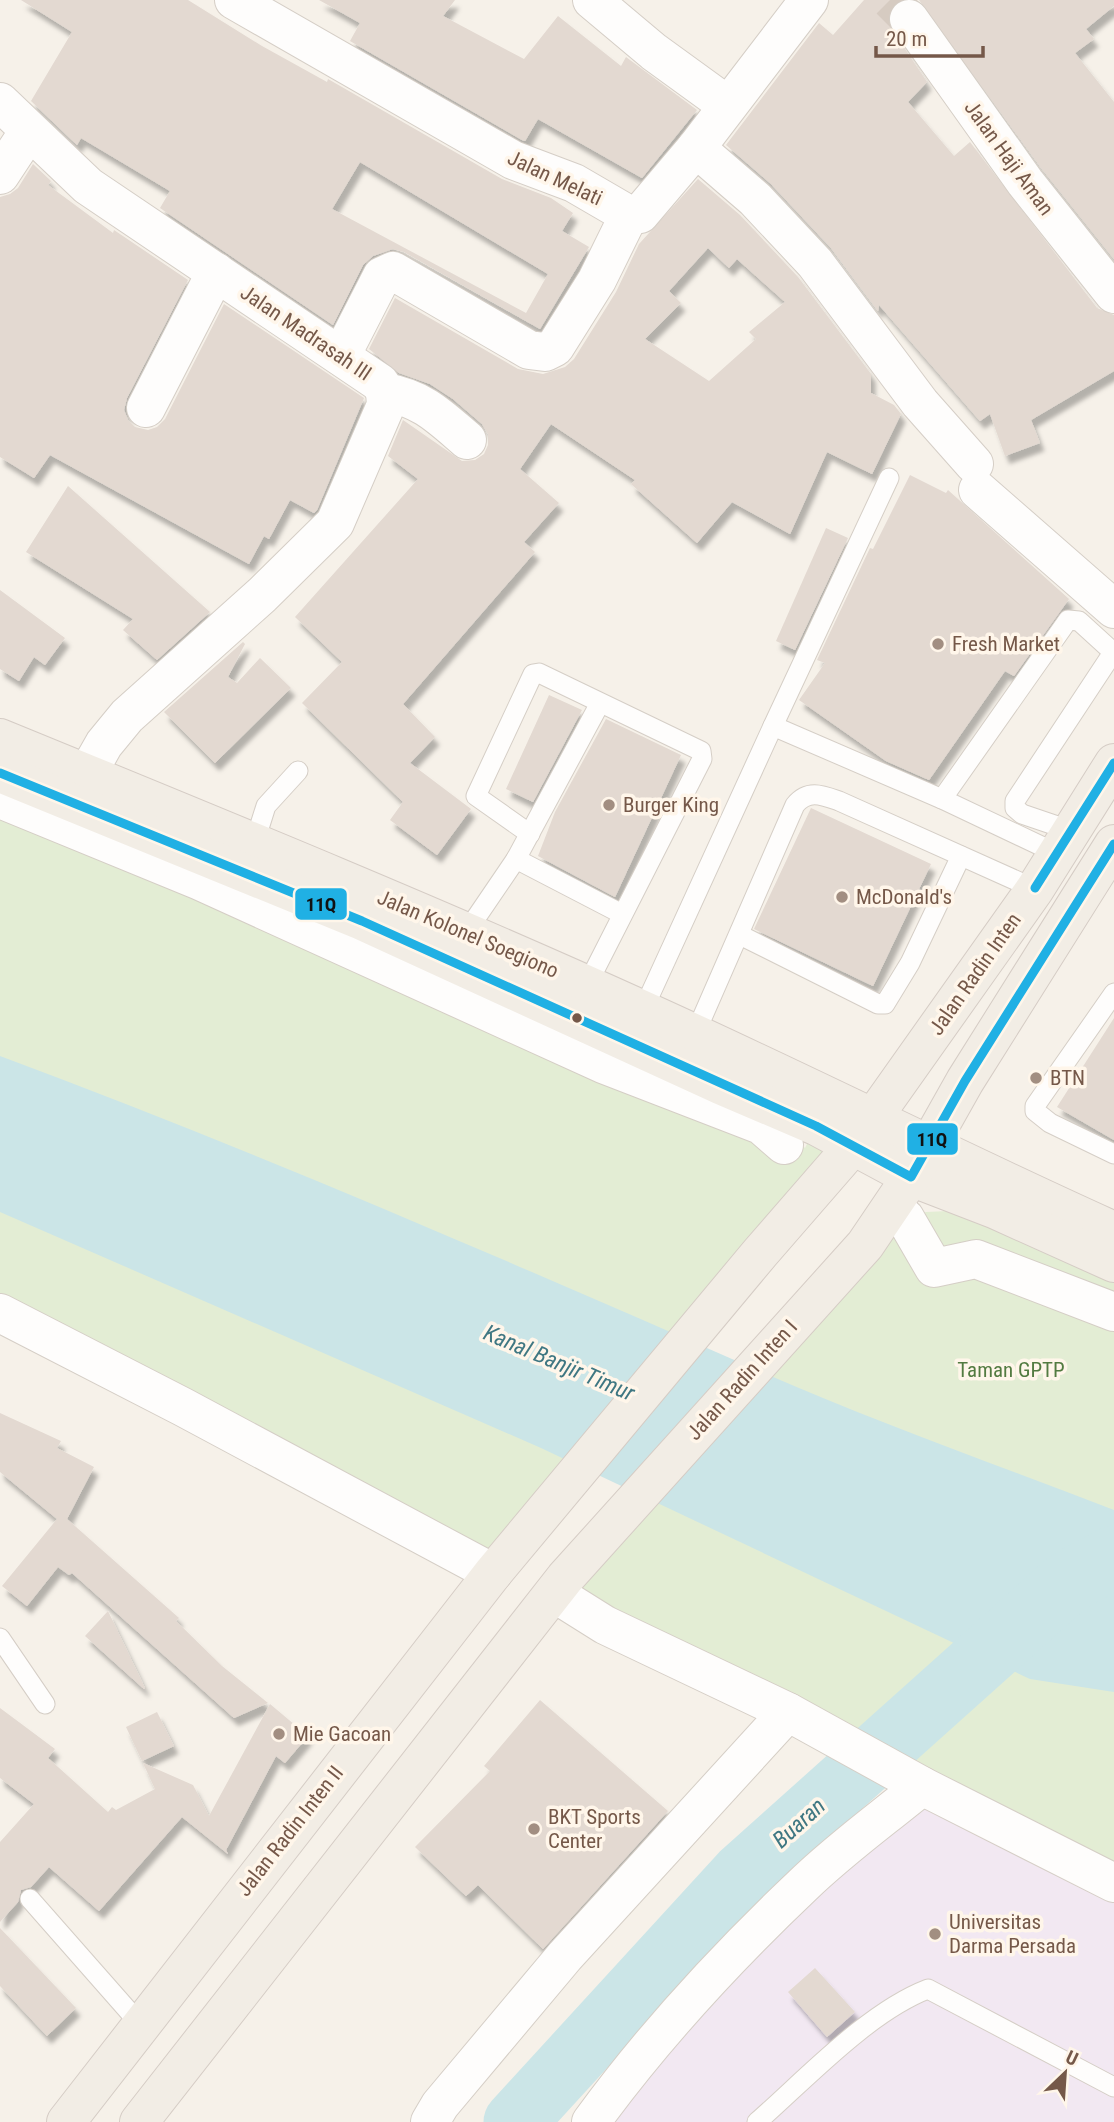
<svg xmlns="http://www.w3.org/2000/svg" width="1114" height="2122" font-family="'Roboto Condensed',sans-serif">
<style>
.education{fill:#f2e8f2}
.green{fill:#e3edd4}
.water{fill:#cbe5e7}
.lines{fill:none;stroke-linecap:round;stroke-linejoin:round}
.river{stroke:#cbe5e7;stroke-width:63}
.building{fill:#e3d9d1;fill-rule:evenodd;filter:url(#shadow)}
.street-tunnel{stroke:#d6cbc1;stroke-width:38;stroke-dasharray:38 19;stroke-linecap:butt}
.lane-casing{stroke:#d5cec6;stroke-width:21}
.street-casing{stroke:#d5cec6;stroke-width:40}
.primary-casing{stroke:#d5ccc5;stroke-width:40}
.lane{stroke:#fefdfc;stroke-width:19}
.street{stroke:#fefdfc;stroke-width:38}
.primary{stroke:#f2ede5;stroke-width:38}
.bus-1-casing{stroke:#fff6ea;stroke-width:14}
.bus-1{stroke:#20b0e4;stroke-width:9}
.poi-dot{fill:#a28e81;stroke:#fff6ea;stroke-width:2.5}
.bus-dot{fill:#755849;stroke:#fff6ea;stroke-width:2.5}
.labels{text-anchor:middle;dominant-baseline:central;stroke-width:7;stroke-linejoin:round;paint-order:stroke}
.street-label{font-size:21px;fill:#755849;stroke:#fff6ea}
.poi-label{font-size:21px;fill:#755849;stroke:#fff6ea;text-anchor:start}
.park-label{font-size:21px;fill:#537b41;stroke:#fff6ea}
.water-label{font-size:23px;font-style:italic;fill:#3f7782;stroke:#fff6ea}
.line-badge{stroke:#fff6ea;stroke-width:2.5}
.pale-badge-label{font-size:19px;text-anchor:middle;font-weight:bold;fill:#111}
</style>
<defs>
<filter id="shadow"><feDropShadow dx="4.5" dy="8" stdDeviation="2" flood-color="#0004"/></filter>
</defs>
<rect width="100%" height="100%" fill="#f6f1e9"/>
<!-- education -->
<polygon class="education" points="922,1786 1114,1883 1114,2122 591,2122"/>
<!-- green -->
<g class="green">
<polygon points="0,773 791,1134 805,1148 816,1126 853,1146 493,1573 0,1314"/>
<polygon points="994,1209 1114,1263 1114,1883 605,1625 565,1578 878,1226 926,1212"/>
</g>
<!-- water -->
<path class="water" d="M 0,1056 C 253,1150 501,1258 748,1366 C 868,1419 992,1463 1114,1510 L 1114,1692 L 1030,1679 L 541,1448 L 0,1212 Z"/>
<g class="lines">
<!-- river -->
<polyline class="river" points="515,2122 742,1874 1068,1582 1114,1557"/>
</g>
<!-- building -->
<g class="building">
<path d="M 21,0 L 188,0 L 262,46 L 327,82 L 328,79 L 502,179 L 551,198 L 573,213 L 562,231 L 589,247 L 540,329 L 404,252 L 393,249 L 373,256 L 363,265 L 333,325 L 160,208 L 170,191 L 81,138 L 77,145 L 31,101 L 72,32 ZM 360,162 L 548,274 L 526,313 L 332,209 Z"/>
<polygon points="319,0 455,0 443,16 524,59 558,16 621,66 626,57 697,110 642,178 538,119 525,141 522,140 350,41 360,23"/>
<polygon points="864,0 899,0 889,9 887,22 927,82 908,102 954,156 970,142 1097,308 1114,315 1114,371 1031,420 1040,443 1005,456 990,414 980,421 879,305 878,311 831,248 771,184 726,145 819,23 833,35"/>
<polygon points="919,0 1114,0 1114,6 1086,29 1094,39 1075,53 1114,102 1114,259 1042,169"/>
<polygon points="33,164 51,181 48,185 113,233 114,230 188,280 127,398 124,410 128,420 135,427 148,430 157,427 165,419 224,304 364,398 317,510 314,513 290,500 269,539 264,536 249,564 50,455 34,478 0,457 0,197 10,194 18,188"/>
<path d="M 698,179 L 740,215 L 798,277 L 871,374 L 871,393 L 894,405 L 901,414 L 872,474 L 827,452 L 790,534 L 732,502 L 697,543 L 631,484 L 635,480 L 551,424 L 520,469 L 559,503 L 524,542 L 535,552 L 403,704 L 435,737 L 410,763 L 471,809 L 437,855 L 390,820 L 403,802 L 302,703 L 342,662 L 295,617 L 418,479 L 388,456 L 403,420 L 462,461 L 475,460 L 484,454 L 488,445 L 488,434 L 482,424 L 453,399 L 430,384 L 399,373 L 369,349 L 395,298 L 518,369 L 543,374 L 565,367 L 574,359 L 616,292 L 639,244 ZM 708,248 L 729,268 L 737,259 L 785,302 L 749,332 L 756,339 L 709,381 L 645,339 L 681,303 L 669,291 Z"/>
<polygon points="910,475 946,493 948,490 1069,599 1014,676 1005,671 929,780 886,761 799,700 825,663 817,660 870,548 873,549"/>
<polygon points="68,486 210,612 157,660 123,630 133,619 26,552"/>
<polygon points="826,528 848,538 795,650 776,641"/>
<polygon points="0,590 65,638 45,665 34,657 19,681 0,669"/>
<polygon points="243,642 245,644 228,677 237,683 260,658 291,688 215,763 164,712"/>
<polygon points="549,695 582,710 533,802 506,789"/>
<polygon points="606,719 681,755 615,897 538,856 555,812"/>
<polygon points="811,808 931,864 873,986 754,929"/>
<polygon points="1114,1018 1114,1140 1057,1107"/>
<polygon points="0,1413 61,1441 57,1448 94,1467 67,1519 179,1618 176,1621 222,1666 268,1703 234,1718 72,1573 69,1575 58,1567 27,1606 2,1586 57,1519 0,1472"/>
<polygon points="108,1611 145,1688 144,1689 85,1636"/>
<polygon points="540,1700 668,1811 543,1949 478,1885 466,1896 415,1847 490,1771 484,1766"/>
<polygon points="270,1704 308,1736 285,1763 276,1756 226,1850 228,1854 182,1817 99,1911 49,1867 31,1887 21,1890 18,1902 0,1922 0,1842 34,1804 0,1778 0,1708 55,1749 48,1758 108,1812 112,1807 116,1810 155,1789 143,1763 193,1785 209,1816"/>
<polygon points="157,1712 174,1746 142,1761 126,1727"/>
<polygon points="0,1928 76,2008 47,2036 0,1986"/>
<polygon points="815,1968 855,2012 827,2037 788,1992"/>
</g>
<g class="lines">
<!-- street-tunnel -->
<polyline class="street-tunnel" points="890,0 909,19 930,0"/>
<defs>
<g id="lane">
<polyline points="773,726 889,478"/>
<polyline points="942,799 1068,620 1079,621 1113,652"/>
<polyline points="1072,831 1022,814 1015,808 1015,801 1114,651"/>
<polyline points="530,834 476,796 533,674 539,673 701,751 702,759 587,985"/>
<polyline points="254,844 266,806 298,771"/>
<polyline points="516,859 622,914"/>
<polyline points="467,931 516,859 599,705"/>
<polyline points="740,935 878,1004 885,1004 910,963 961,856"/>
<polyline points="1114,993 1035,1106 1035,1111 1050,1123 1114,1154"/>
<polyline points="643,1010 773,726 942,799 1058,854"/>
<path d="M 695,1034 L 795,805 C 808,789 822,795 839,801 L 1035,889"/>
<polyline points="0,1638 45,1704"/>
<polyline points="30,1899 140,2024"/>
<path d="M 757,2122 C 806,2079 868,2012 928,1989 L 1114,2087"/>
</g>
<g id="street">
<polyline points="234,0 513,160 574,183 629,215 640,214 696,148 809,0"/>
<polyline points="592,0 654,52 727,105"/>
<polyline points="909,19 1025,182 1114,294"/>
<polyline points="0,102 88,186 380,383 385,392 386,405 335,523 262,595 127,716 104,744 87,774"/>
<polyline points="696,148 755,199 815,263 920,403 974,464"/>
<polyline points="0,175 29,131"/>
<polyline points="341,356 382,276 393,271 529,350 545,352 555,347 597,280 629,215"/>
<path d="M 385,392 C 423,399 439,416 467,440"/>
<polyline points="146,408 216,272"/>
<polyline points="978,490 1114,609"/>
<polyline points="0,799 200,881 603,1064 761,1125 784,1145"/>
<polyline points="905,1218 934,1268 976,1259 1114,1312"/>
<polyline points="0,1313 183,1407 493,1573"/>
<polyline points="554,1593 605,1625 788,1712 922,1786 1114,1883"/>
<polyline points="430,2122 440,2105 565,1956 788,1712"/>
<path d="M 591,2122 C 653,2037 727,1957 803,1885 C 840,1849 882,1819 922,1786"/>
</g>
<g id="primary">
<path d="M 0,738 C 215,826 431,914 643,1010 C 801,1081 956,1160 1114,1231"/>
<polyline points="0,773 362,921 720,1085 816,1126 911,1177 994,1209 1114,1263"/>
<polyline points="66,2122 493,1573 760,1253 853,1146 1035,889 1114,763"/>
<polyline points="139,2122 565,1578 865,1245 911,1177 965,1081 1114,844"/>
</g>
</defs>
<!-- lane casing -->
<use href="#lane" class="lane-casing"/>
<!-- street casing -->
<use href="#street" class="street-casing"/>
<!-- primary casing -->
<use href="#primary" class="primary-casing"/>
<!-- lane -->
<use href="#lane" class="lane"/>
<!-- street -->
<use href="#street" class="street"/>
<!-- primary -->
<use href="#primary" class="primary"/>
<defs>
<g id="bus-1">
<polyline points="0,773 362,921 816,1126 911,1177 965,1081 1114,844"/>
<polyline points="1035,888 1114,763"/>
</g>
</defs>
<!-- bus-1 casing -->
<use href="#bus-1" class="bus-1-casing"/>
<!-- bus-1 -->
<use href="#bus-1" class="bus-1"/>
</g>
<!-- markers -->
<g class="poi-dot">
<circle cx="938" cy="644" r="7"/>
<circle cx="609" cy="805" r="7"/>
<circle cx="842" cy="897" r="7"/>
<circle cx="1036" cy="1078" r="7"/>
<circle cx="279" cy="1734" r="7"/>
<circle cx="534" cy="1829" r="7"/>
<circle cx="935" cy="1934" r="7"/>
</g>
<circle class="bus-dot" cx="577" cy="1018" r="6"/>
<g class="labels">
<!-- street labels -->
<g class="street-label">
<text transform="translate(1009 158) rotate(54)">Jalan Haji Aman</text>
<text transform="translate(555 178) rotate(25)">Jalan Melati</text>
<text transform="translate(306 333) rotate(34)">Jalan Madrasah III</text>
<text transform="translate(468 934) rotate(23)">Jalan Kolonel Soegiono</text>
<text transform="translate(975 974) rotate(-55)">Jalan Radin Inten</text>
<text transform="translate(742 1380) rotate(-48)">Jalan Radin Inten I</text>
<text transform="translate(290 1831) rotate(-52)">Jalan Radin Inten II</text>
</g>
<!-- poi labels -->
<g class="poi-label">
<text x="952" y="644">Fresh Market</text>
<text x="623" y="805">Burger King</text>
<text x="856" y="897">McDonald's</text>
<text x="1050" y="1078">BTN</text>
<text x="293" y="1734">Mie Gacoan</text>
<text x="548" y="1817">BKT Sports<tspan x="548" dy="24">Center</tspan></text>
<text x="949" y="1922">Universitas<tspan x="949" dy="24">Darma Persada</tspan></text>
</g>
<!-- park labels -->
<g class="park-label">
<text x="1011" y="1370">Taman GPTP</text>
</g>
<!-- water labels -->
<g class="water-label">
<text transform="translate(559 1363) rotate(23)">Kanal Banjir Timur</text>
<text transform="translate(799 1823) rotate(-42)">Buaran</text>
</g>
</g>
<g class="line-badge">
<rect x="294" y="887" width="54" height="34" rx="7" fill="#20b0e4"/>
<rect x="906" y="1122" width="53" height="34" rx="7" fill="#20b0e4"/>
</g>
<g class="pale-badge-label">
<text x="321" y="911">11Q</text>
<text x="932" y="1146">11Q</text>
</g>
<!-- north arrow -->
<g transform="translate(1065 2073) rotate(25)" stroke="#fff6ea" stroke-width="5" paint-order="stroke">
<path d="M0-5L12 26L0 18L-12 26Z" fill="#755849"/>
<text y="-10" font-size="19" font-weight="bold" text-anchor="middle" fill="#755849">U</text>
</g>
<!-- scale -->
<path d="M876 46v10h107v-10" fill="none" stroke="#755849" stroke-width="3.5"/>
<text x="886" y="46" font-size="21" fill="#755849" stroke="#fff6ea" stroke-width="5" paint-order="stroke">20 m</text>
</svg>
